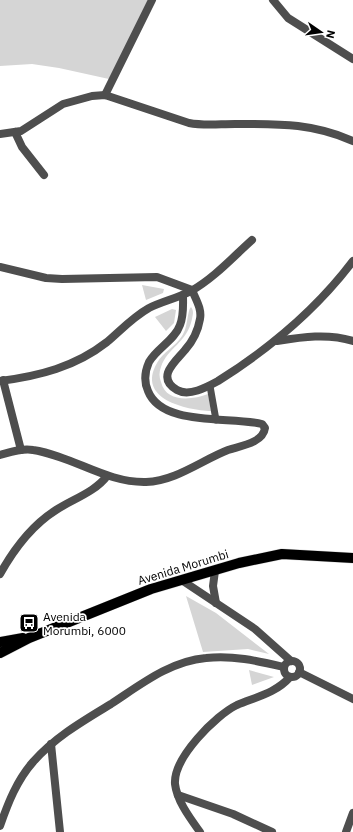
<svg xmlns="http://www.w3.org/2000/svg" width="353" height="832" font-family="'IBM Plex Sans',sans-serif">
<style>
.green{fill:#d5d5d5}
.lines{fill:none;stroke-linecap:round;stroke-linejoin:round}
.primary-casing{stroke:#dbdbdb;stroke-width:11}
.pedestrian{stroke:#4e4e4e;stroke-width:7}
.minor{stroke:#4e4e4e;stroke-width:8}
.primary{stroke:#000;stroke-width:10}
.labels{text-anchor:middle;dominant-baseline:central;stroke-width:3.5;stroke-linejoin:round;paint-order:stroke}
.street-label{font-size:12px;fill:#000;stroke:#fff}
.poi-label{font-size:12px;fill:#000;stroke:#fff;text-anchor:start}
</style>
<rect width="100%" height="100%" fill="#fff"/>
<!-- green -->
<g class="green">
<polygon points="0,0 148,0 109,79 59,68 32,64 0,66"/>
<polygon points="142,285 164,289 163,293 146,300"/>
<path d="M 191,307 C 194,311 193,314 192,319 C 187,343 167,348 161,367 C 159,372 159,377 161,382 C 166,403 192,400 208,394 L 211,411 C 186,410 136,399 157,363 C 163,352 176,346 182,336 C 188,328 187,311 191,307 Z"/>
<polygon points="172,309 176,310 174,323 166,331 155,317"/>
<polygon points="186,596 216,613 269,654 248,649 203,652"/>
<polygon points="249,670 274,677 252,685"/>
</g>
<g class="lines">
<defs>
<g id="primary">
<polyline points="0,642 23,638"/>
<polyline points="0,653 29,638 151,589 239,563 282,554 353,558"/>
</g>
</defs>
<!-- primary casing -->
<use href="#primary" class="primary-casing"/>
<!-- pedestrian -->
<polyline class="pedestrian" points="210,386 216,420"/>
<!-- minor -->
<g class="minor">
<polyline points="273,0 288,18 353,59"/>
<polyline points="105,95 152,0"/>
<polyline points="15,132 22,147 44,175"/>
<path d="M 0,134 L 21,131 L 63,104 L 92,96 L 105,95 L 189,123 C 204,126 219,124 235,124 C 279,124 312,123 353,141"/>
<path d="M 0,267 L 46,278 L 62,279 L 157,277 L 192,290 C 196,300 202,309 200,319 C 198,331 193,341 185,350 C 176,361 155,377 177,390 C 189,397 207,387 218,381 C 269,349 316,310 353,261"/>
<path d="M 277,341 C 302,337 328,333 353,341"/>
<polyline points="3,380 21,450"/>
<path d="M 0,381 C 39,376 75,367 107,342 C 121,330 133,317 149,308 C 163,301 178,298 191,291 C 214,278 233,257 252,240"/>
<path d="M 0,455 C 11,452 22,448 33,450 C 73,456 106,483 146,482 C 176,481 202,460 228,450 C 240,446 263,443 265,428 L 262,424 C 231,416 162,427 148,391 C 144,382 145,371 149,362 C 157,348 175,340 180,325 C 184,315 183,305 183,295"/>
<polyline points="215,571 213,586 216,603"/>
<path d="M 0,574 C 14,549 32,525 56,510 C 73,499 95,492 107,476"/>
<polyline points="183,581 255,629 291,661"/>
<circle cx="292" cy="669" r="8"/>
<polyline points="299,672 353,699"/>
<polyline points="51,744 60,832"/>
<polyline points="178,795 233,814 272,832"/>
<path d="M 0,826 C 8,803 17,780 33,762 C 55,737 83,721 111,704 C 140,685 170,661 206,658 C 233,655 258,661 284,667"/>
<path d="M 200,832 C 190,818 177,801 175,784 C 173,758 216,715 237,705 C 256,697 276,693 290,677"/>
<polyline points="346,832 353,813"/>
</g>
<!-- primary -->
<use href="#primary" class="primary"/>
</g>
<!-- icons -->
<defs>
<symbol id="bus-square" viewBox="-11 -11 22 22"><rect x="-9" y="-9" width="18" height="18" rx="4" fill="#000" stroke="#fff"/><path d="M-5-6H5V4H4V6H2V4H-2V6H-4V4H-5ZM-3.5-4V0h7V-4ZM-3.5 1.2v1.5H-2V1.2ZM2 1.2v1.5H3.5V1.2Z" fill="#fff"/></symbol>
</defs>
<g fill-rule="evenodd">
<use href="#bus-square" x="18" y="612" width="22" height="22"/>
</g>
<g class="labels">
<!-- street labels -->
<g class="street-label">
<text transform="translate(183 567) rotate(-17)">Avenida Morumbi</text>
</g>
<!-- poi labels -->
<g class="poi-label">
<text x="43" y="616">Avenida<tspan x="43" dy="14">Morumbi, 6000</tspan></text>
</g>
</g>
<!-- north arrow -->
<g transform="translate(321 32) rotate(103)" stroke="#ffffff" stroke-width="3" paint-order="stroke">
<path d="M0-3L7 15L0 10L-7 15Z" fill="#000000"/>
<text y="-6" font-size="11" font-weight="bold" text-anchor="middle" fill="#000000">N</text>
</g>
</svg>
